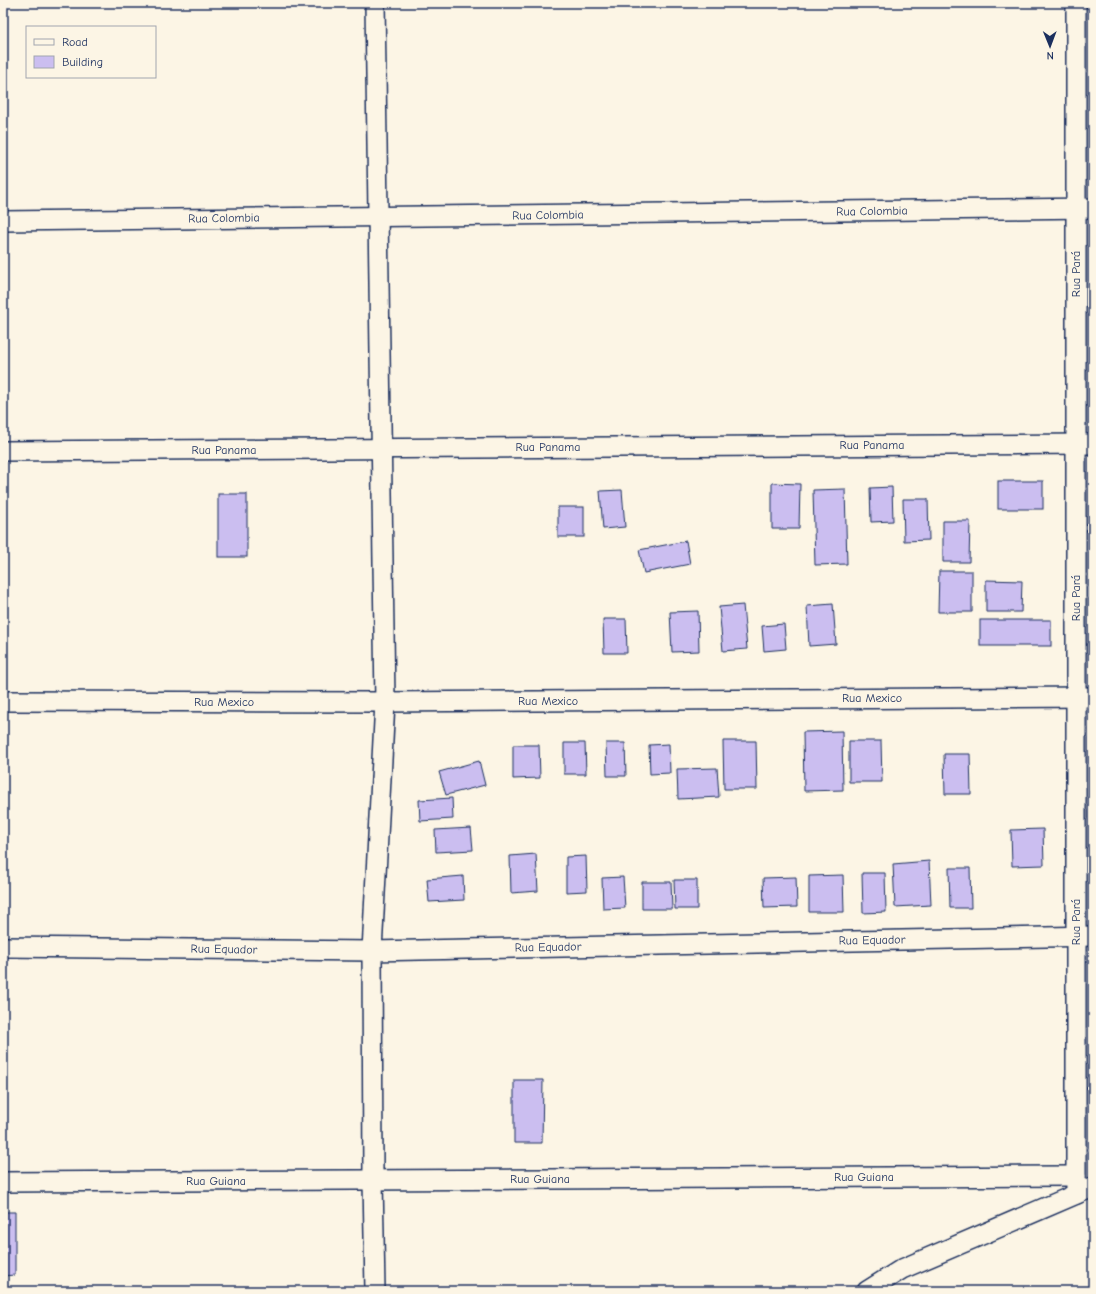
<svg xmlns="http://www.w3.org/2000/svg" width="1096" height="1294" font-family="'Comic Neue',sans-serif">
<style>
.building{fill:#cbbef0;stroke:#1b2f5e}
.lines{fill:none;stroke-linecap:round;stroke-linejoin:round}
.street-casing{stroke:#1b2f5e;stroke-width:22}
.street{stroke:#fcf5e5;stroke-width:19}
.labels{text-anchor:middle;dominant-baseline:central;stroke-width:3.5;stroke-linejoin:round;paint-order:stroke}
.street-label{font-size:12px;fill:#1b2f5e;stroke:#fcf5e5}
</style>
<rect width="100%" height="100%" fill="#fcf5e5"/>
<filter id="ink" filterUnits="userSpaceOnUse"><feTurbulence type="fractalNoise" baseFrequency=".025" numOctaves="2"/><feDisplacementMap in="SourceGraphic" scale="8" xChannelSelector="R" yChannelSelector="G"/><feConvolveMatrix kernelMatrix="1 2 1 2 8 2 1 2 1" color-interpolation-filters="sRGB"/></filter>
<g filter="url(#ink)">
<!-- building -->
<g class="building">
<rect x="998" y="481" width="45" height="28"/>
<polygon points="772,483 800,484 799,529 772,529"/>
<polygon points="892,487 893,521 871,522 870,488"/>
<polygon points="845,489 847,564 815,565 813,490"/>
<polygon points="622,490 625,527 603,529 600,491"/>
<rect x="218" y="494" width="29" height="63"/>
<polygon points="903,499 928,499 929,540 904,541"/>
<rect x="558" y="507" width="26" height="30"/>
<polygon points="943,521 970,521 969,562 943,562"/>
<polygon points="686,541 690,564 644,573 639,550"/>
<polygon points="939,571 972,571 972,612 938,612"/>
<polygon points="986,580 1022,581 1021,612 986,612"/>
<polygon points="833,604 836,644 809,646 807,606"/>
<polygon points="743,605 747,649 723,651 719,607"/>
<polygon points="698,611 699,651 672,652 670,612"/>
<polygon points="603,619 626,619 627,653 604,653"/>
<rect x="980" y="620" width="71" height="26"/>
<polygon points="784,624 786,649 764,651 762,626"/>
<polygon points="842,731 843,790 804,791 803,732"/>
<polygon points="723,741 756,741 757,789 724,789"/>
<polygon points="849,741 881,741 882,782 849,782"/>
<polygon points="564,743 585,743 586,774 564,774"/>
<polygon points="606,743 625,743 626,776 607,776"/>
<polygon points="669,744 670,773 650,774 649,745"/>
<polygon points="513,745 539,745 540,778 513,779"/>
<polygon points="944,754 970,754 971,794 945,794"/>
<polygon points="479,761 485,785 446,795 439,772"/>
<polygon points="717,768 719,797 678,799 677,769"/>
<polygon points="452,798 453,819 420,821 419,800"/>
<polygon points="471,828 473,850 436,852 435,830"/>
<polygon points="1043,829 1044,865 1012,866 1011,830"/>
<polygon points="536,854 538,891 511,893 510,856"/>
<polygon points="586,856 587,891 566,892 566,857"/>
<polygon points="929,861 931,905 895,907 893,864"/>
<polygon points="949,868 970,868 971,908 950,908"/>
<polygon points="862,873 885,873 886,912 863,913"/>
<polygon points="843,875 844,912 809,912 809,876"/>
<polygon points="463,876 464,900 429,902 427,879"/>
<polygon points="623,877 625,908 603,909 602,878"/>
<polygon points="796,877 797,907 764,908 763,878"/>
<polygon points="674,880 697,880 697,909 675,909"/>
<polygon points="642,882 671,882 672,909 642,909"/>
<polygon points="514,1080 543,1080 542,1143 514,1143"/>
<polygon points="3,1212 15,1212 15,1275 3,1276"/>
</g>
<g class="lines">
<defs>
<g id="street">
<polyline points="375,3 385,702 372,951 373,1180 375,1291"/>
<polyline points="1076,3 1076,1194"/>
<polyline points="3,221 1093,208"/>
<polyline points="3,451 1093,444"/>
<polyline points="3,701 385,702 1093,697"/>
<polyline points="3,947 372,951 1093,936"/>
<polyline points="3,1182 1076,1176"/>
<polyline points="867,1291 902,1269 1093,1187"/>
</g>
</defs>
<!-- street casing -->
<use href="#street" class="street-casing"/>
<!-- street -->
<use href="#street" class="street"/>
</g>
</g>
<g class="labels">
<!-- street labels -->
<g class="street-label">
<text transform="translate(872 211) rotate(-1)">Rua Colombia</text>
<text transform="translate(548 215) rotate(-1)">Rua Colombia</text>
<text transform="translate(224 218) rotate(-1)">Rua Colombia</text>
<text transform="translate(1076 274) rotate(-90)">Rua Pará</text>
<text x="872" y="445">Rua Panama</text>
<text x="548" y="447">Rua Panama</text>
<text x="224" y="450">Rua Panama</text>
<text transform="translate(1076 598) rotate(-90)">Rua Pará</text>
<text x="872" y="698">Rua Mexico</text>
<text x="548" y="701">Rua Mexico</text>
<text x="224" y="702">Rua Mexico</text>
<text transform="translate(1076 922) rotate(-90)">Rua Pará</text>
<text transform="translate(872 940) rotate(-1)">Rua Equador</text>
<text transform="translate(548 947) rotate(-1)">Rua Equador</text>
<text transform="translate(224 949) rotate(1)">Rua Equador</text>
<text x="864" y="1177">Rua Guiana</text>
<text x="540" y="1179">Rua Guiana</text>
<text x="216" y="1181">Rua Guiana</text>
</g>
</g>
<!-- margin -->
<rect width="1096" height="1294" fill="none" stroke="#fcf5e5" stroke-width="16"/>
<rect x="8" y="8" width="1080" height="1278" fill="none" stroke="#1b2f5e" stroke-width="1.5" filter="url(#ink)"/>
<!-- legend -->
<rect x="26" y="26" width="130" height="52" fill="#fcf5e5" stroke="#a2a6af"/>
<rect x="34" y="39" width="20" height="6" fill="#fcf5e5" stroke="#a2a6af"/>
<text x="62" y="46" font-size="12" fill="#1b2f5e">Road</text>
<rect x="34" y="56" width="20" height="12" fill="#cbbef0" stroke="#a2a6af"/>
<text x="62" y="66" font-size="12" fill="#1b2f5e">Building</text>
<!-- north arrow -->
<g transform="translate(1050 46) rotate(179)" stroke="#fcf5e5" stroke-width="3" paint-order="stroke">
<path d="M0-3L7 15L0 10L-7 15Z" fill="#1b2f5e"/>
<text y="-6" font-size="11" font-weight="bold" text-anchor="middle" fill="#1b2f5e">N</text>
</g>
</svg>
